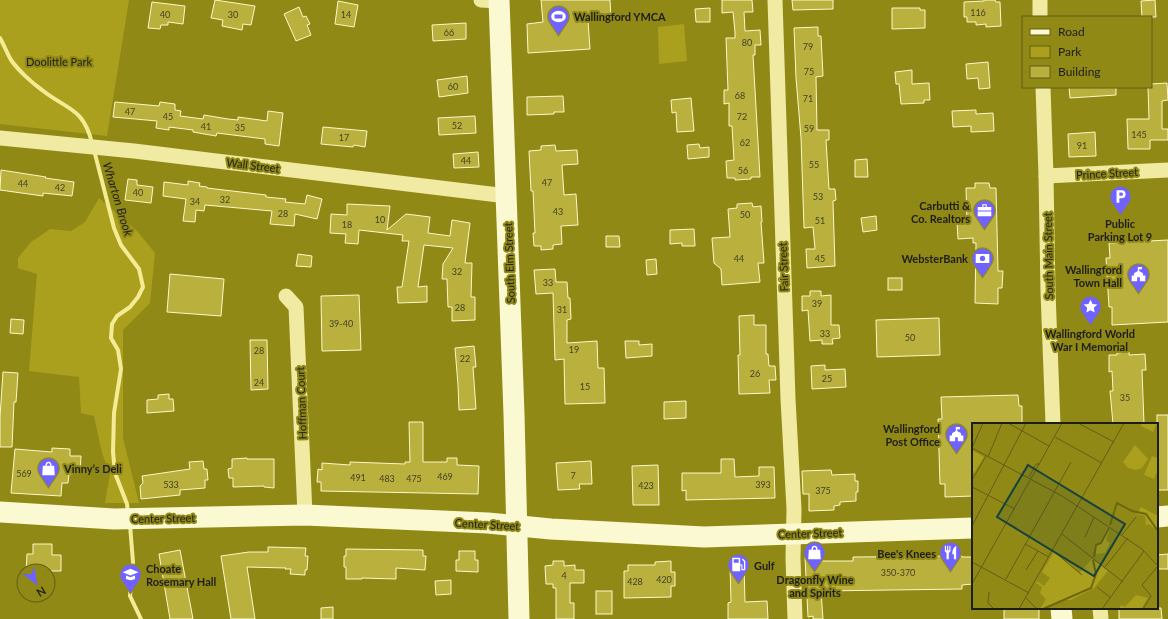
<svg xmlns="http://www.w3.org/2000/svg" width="1168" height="619" font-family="Lato,sans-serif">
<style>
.green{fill:#aba01d}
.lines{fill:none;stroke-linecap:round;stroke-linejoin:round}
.stream{stroke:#f4eb95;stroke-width:4}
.building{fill:#b9b03d;stroke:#fcf8c9}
.street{stroke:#f1eaa2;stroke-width:15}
.secondary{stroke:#fbf9d1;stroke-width:21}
.labels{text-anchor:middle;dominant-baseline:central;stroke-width:4;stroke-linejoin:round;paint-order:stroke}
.number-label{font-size:9px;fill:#444225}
.poi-label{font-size:11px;font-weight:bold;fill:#1d1d1d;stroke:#918915;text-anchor:end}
.park-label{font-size:11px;fill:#1d1d1a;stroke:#918915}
.street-label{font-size:11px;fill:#1d1d1d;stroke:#918915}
.water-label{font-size:12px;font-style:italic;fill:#1d1c19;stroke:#918915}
.inset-river{fill:none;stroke:#6e680d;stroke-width:2}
.inset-road{fill:none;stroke:#635e18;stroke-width:1}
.view{fill:#17413d;fill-opacity:0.15;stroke:#17413d;stroke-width:2}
.inset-edge{fill:none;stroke:#1d1d1d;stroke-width:2}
</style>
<rect width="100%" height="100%" fill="#918915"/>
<!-- green -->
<g class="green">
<polygon points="0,0 129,0 107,136 0,124"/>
<polygon points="684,24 687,61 659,64 658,27"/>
<polygon points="99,198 137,231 155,253 150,303 123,330 123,438 139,503 105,503 110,474 102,453 94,416 81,413 79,377 29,371 37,274 18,268 18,258 30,243 50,229 71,231 85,222"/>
</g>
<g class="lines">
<!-- stream -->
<g class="stream">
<path d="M 0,38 C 4,45 7,53 11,60 C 18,70 32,83 42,90 C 67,110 83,107 92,143"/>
<polyline points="94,150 114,228 121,245 139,269 143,287 138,297 130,307 117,316 112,324 111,338 118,350 121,369 114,413 113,452 115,473 127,504 128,512"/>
<polyline points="130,525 133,562 130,596 141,619"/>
</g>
</g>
<!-- building -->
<g class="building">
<polygon points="215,0 255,6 251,25 243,24 242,30 222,26 223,20 211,18"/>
<polygon points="541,0 610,0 611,19 588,21 590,49 528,53 527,24 543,22"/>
<polygon points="722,0 752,0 753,12 744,12 745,31 760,30 761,45 755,45 755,55 753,55 760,177 751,177 751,179 735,180 735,178 727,178 726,161 734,160 732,126 729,126 729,103 724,104 724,90 728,90 726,38 735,38 735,32 733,12 722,13"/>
<polygon points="792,0 833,0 833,9 793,10"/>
<polygon points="984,0 995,0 996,2 1000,2 1001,26 986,27 986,24 976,25 976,22 967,22 967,17 964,17 964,2 984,1"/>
<polygon points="1155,0 1156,17 1142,17 1141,1"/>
<polygon points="338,1 358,5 354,27 335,24"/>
<polygon points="152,2 185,6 183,24 168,22 168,25 161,25 160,29 148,28"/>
<polygon points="299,7 303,17 306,16 310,24 307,25 311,35 296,41 284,14"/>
<polygon points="710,8 710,22 696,22 695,9"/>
<polygon points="892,8 920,8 920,10 925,10 925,28 892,29"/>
<polygon points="466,23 466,39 433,41 432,25"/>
<polygon points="818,27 818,36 821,36 823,76 816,77 817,130 829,130 829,140 826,140 829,189 835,189 836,200 833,201 835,266 807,268 806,249 815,249 813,227 804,228 801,138 796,78 794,28"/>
<polygon points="988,62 990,88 979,89 978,78 967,79 966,64"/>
<polygon points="912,70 912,84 929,83 930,100 924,100 924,103 901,104 899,84 896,84 895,72"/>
<polygon points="467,76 468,93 439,97 437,80"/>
<polygon points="1167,83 1168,100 1162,101 1162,129 1168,129 1168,140 1150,140 1150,149 1128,149 1127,119 1149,119 1148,87 1151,87 1151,84"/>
<polygon points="1069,87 1116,87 1116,95 1070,98"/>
<polygon points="563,96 564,112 554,112 554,114 527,115 527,97"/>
<polygon points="691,98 694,131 677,132 676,112 672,113 671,100"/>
<polygon points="115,102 159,106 160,102 175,104 175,110 181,111 180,116 203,119 204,115 228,119 238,120 238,117 267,121 268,111 283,113 279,146 265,144 265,139 217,133 216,136 193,132 193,130 169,127 169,130 156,128 157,121 113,117"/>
<polygon points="976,110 976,114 993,113 994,131 971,132 971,126 953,127 952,111"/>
<polygon points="475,116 476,133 439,135 438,118"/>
<polygon points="323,127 367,131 365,147 354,145 353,147 321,144"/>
<polygon points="1095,132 1096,156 1069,157 1068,134"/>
<polygon points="699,144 700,148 709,147 709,157 688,159 687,145"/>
<polygon points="555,145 556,151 577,150 578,164 562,165 564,195 576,194 578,225 561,226 562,244 553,245 553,249 541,250 541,246 534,246 533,233 535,233 533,191 531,191 529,151 541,150 541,146"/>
<polygon points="478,152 479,167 454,168 453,154"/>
<polygon points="867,159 868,177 855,177 855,160"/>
<polygon points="1,170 46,177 45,178 74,182 72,196 43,193 43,196 0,190"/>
<polygon points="128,179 137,180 137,185 153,187 151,203 125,200"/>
<polygon points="188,181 200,183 199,186 207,187 207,188 266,195 266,197 286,199 285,202 305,204 307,195 322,199 317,219 295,214 294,226 270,224 272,211 205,205 204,211 196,210 195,222 183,221 186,199 163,196 164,182 188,185"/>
<polygon points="975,183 989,183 990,188 996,188 998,271 1003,271 1002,288 998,288 998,304 975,303 976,243 973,243 973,238 958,239 957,222 967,222 966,188 975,188"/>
<polygon points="752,203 753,207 761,206 762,222 761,222 764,263 758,263 760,282 722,285 721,269 714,263 712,238 730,237 728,209 737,208 737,204"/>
<polygon points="347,204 390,206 387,230 406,214 430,217 428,233 450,236 452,220 470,223 465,263 472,263 471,297 475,297 475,320 452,321 452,307 448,307 447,279 442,279 443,264 453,248 424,245 418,287 427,286 427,302 398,303 397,287 402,287 409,241 402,241 403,235 359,230 358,244 345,243 346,234 330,233 331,214 347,215"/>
<polygon points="876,216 877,230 863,232 861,218"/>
<polygon points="694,229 695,246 682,246 682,243 670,244 670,230"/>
<polygon points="606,236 619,236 620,247 606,247"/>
<polygon points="1168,240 1168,322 1112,325 1112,307 1109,307 1106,258 1110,258 1109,243"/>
<polygon points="298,254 312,256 311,267 296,266"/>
<polygon points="656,259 657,274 647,275 646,260"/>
<polygon points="555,269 556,282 567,282 568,298 570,298 571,319 567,320 567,343 597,341 598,368 604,368 605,403 565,404 564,359 555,360 553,293 536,294 534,270"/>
<polygon points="170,274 224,279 221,316 167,312"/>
<rect x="888" y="278" width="14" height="12"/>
<polygon points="810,291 821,291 821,296 831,295 831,325 839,325 840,338 832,339 833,344 822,344 822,340 810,341 808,310 802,311 802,296 810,296"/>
<polygon points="359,295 361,350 322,351 321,296"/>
<polygon points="754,315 754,325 766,325 766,354 768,354 769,366 775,366 776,380 769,380 770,393 739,394 738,355 740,355 739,316"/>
<polygon points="939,318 940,355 877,357 876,320"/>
<polygon points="11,319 24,320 23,334 10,333"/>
<polygon points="250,340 267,340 268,389 251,390"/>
<polygon points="625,341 639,341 639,345 652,344 652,356 626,358"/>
<polygon points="474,346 476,367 473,367 476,409 459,410 458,385 455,348"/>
<polygon points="1129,352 1129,355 1145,354 1146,370 1142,370 1144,424 1113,424 1110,391 1113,391 1112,371 1109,372 1109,355 1117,355 1117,353"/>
<polygon points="825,365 825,370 845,369 846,387 812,389 811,366"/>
<polygon points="3,372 18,373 16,402 14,402 12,447 0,447 0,417"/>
<polygon points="169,394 169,399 173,399 174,411 147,413 147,400 158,399 158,395"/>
<polygon points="1018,395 1019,406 1022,406 1022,424 973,424 973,496 945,497 945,484 940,484 938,419 942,419 941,397"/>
<polygon points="686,401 686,418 664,419 664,402"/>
<rect x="1157" y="415" width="11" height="75"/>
<polygon points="409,422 423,422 423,462 447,462 447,458 457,458 457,465 479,466 478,494 321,491 321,482 317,482 318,469 322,470 322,463 350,465 350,462 405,464 405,462 410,462"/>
<polygon points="52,448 70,449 70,456 81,456 80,474 69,474 68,483 62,483 61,496 11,493 15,449 52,452"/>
<polygon points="247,458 247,459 274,459 274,488 264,487 264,486 233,487 233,478 229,478 228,469 232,468 232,459"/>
<polygon points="721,459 734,459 735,477 759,476 759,467 774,467 775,498 686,500 686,490 682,491 682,473 721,473"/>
<polygon points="203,461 204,469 207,469 208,480 205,480 205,488 180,490 180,495 141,499 140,486 143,483 142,476 190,469 189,462"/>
<polygon points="591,461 592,484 579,484 580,489 558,490 556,463"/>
<polygon points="658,465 659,505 633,505 632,466"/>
<polygon points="831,470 832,475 855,474 855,481 858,481 858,492 856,492 856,501 840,502 840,505 834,506 834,510 809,511 809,494 803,494 802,471"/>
<polygon points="33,544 52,544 52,555 61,555 61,571 26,571 27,554 33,554"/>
<polygon points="268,547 306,548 305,556 308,556 307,570 305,570 305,575 290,574 291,569 285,569 286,568 247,567 255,619 231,619 221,556 249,552 268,552"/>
<polygon points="346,549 423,550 423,556 426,556 425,570 396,568 396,579 362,578 362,579 346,579 346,567 344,567 344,556 346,556"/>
<polygon points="180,550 193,619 170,619 159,554"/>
<polygon points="459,551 475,551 475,560 478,560 478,572 456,571 456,560 459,560"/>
<polygon points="1168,554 1168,569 1157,569 1157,555"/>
<polygon points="820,556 820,561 853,561 853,557 962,556 962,557 973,557 973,584 962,585 962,589 821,591 823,619 813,619 813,616 808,617 805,557"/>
<polygon points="553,561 564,561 564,566 575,565 575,570 584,570 584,583 570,583 570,603 574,603 574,619 556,619 556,588 553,588 553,584 546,584 545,566 553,565"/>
<polygon points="671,561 671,572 675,572 675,586 671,586 671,597 624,598 624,571 628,571 628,565 655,565 655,562"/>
<polygon points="730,565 744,565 745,602 767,601 768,619 728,619 728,603 731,602"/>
<polygon points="451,580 451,594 436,595 435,581"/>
<rect x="596" y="591" width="16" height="23"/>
<polygon points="333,607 333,619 321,619 321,608"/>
<rect x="1004" y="608" width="35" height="11"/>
<polygon points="1119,608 1161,608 1162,619 1119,619"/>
</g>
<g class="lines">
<!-- street -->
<g class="street">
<polyline points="481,0 499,1"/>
<polyline points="775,0 788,399 794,509 793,558 795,619"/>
<polyline points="1040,0 1040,17"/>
<polyline points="1043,87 1046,176 1048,292 1053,424"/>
<polyline points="0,138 134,151 507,196"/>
<polyline points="1046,176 1168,170"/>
<polyline points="286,296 296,307 305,515"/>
<polyline points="1100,608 1101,619"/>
</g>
<!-- secondary -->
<g class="secondary">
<polyline points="499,0 514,414 519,619"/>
<polyline points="0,512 114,519 305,515 488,523 551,529 704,537 973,528"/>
<polyline points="1157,517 1168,516"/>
<polyline points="1061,608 1062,619"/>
</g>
</g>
<!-- icons -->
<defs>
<symbol id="stadium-pin" viewBox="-11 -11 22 30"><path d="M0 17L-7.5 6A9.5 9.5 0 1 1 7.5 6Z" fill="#6f62ff" stroke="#918915"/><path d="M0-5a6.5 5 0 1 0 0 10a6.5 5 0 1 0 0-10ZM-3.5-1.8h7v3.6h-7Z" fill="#fff"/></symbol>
<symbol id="parking-pin" viewBox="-11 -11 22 30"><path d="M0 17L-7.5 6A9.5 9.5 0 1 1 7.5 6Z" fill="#6f62ff" stroke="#918915"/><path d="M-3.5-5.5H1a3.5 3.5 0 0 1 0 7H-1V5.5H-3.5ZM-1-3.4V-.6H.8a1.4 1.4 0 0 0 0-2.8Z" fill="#fff"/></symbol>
<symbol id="office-pin" viewBox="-11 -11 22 30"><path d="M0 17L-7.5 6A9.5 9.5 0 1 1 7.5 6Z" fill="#6f62ff" stroke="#918915"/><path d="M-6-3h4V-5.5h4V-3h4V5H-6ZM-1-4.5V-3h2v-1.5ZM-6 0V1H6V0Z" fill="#fff"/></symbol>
<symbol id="bank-pin" viewBox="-11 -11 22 30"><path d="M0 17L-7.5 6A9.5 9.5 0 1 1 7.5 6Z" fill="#6f62ff" stroke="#918915"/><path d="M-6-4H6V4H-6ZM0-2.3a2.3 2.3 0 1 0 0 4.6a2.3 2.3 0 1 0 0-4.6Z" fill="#fff"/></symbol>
<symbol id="civic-pin" viewBox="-11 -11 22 30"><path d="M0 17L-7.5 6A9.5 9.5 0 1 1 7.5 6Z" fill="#6f62ff" stroke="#918915"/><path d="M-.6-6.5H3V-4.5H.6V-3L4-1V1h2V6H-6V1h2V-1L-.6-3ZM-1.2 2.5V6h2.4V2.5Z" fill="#fff"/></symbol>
<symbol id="sight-pin" viewBox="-11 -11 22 30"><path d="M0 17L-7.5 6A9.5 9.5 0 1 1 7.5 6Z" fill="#6f62ff" stroke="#918915"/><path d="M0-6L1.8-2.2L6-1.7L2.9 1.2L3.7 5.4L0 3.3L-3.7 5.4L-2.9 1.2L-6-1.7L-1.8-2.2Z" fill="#fff"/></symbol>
<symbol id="shop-pin" viewBox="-11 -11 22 30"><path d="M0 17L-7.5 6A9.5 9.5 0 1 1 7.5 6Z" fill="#6f62ff" stroke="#918915"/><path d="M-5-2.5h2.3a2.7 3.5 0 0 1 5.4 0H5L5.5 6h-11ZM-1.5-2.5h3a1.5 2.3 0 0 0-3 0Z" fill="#fff"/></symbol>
<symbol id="restaurant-pin" viewBox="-11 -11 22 30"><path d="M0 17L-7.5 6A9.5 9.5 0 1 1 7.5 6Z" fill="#6f62ff" stroke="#918915"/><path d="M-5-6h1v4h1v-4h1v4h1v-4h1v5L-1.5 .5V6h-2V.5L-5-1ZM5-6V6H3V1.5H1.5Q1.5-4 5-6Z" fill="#fff"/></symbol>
<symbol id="fuel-pin" viewBox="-11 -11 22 30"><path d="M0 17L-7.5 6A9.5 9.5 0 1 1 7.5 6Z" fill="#6f62ff" stroke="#918915"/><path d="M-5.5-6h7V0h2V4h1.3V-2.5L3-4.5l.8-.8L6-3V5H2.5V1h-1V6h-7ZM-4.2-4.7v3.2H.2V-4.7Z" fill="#fff"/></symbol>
<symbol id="university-pin" viewBox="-11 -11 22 30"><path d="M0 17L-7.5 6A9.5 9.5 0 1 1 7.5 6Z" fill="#6f62ff" stroke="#918915"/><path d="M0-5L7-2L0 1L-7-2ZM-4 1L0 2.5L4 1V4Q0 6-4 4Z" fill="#fff"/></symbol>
</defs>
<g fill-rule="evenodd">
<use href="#stadium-pin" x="546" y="4" width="25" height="34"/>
<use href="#parking-pin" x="1108" y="184" width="25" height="34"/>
<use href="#office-pin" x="972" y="198" width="25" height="34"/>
<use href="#bank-pin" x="970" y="246" width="25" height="34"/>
<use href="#civic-pin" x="1126" y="262" width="25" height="34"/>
<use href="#sight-pin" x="1078" y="294" width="25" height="34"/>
<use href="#civic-pin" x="944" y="422" width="25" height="34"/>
<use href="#shop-pin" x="36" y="456" width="25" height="34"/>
<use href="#shop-pin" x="802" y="540" width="25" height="34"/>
<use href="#restaurant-pin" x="938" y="540" width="25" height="34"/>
<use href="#fuel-pin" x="726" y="552" width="25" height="34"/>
<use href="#university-pin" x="118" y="562" width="25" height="34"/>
</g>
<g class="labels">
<!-- number labels -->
<g class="number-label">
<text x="978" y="12">116</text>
<text x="165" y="14">40</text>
<text x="233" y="14">30</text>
<text x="346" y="14">14</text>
<text x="449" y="32">66</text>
<text x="747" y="42">80</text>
<text x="808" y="46">79</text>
<text x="809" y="71">75</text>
<text x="453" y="86">60</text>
<text x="740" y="95">68</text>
<text x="808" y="98">71</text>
<text x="130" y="111">47</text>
<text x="168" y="116">45</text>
<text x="742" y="116">72</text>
<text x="457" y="125">52</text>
<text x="206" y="126">41</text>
<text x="240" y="127">35</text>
<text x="809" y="128">59</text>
<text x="1139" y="134">145</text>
<text x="344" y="137">17</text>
<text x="745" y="142">62</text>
<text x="1082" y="145">91</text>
<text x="466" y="160">44</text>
<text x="814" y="164">55</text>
<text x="743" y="170">56</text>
<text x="547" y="182">47</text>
<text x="23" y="183">44</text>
<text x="60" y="187">42</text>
<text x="138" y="192">40</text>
<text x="818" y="196">53</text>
<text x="225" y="199">32</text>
<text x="195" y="201">34</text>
<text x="558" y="211">43</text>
<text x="283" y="213">28</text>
<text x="745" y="214">50</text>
<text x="380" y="219">10</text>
<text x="820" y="220">51</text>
<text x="347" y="224">18</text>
<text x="739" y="258">44</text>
<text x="820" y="258">45</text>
<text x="457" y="271">32</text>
<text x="548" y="282">33</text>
<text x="817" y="303">39</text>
<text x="460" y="307">28</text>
<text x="562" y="309">31</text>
<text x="341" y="323">39-40</text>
<text x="825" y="333">33</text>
<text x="910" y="337">50</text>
<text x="574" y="349">19</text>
<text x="259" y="350">28</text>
<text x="465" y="358">22</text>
<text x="755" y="373">26</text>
<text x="827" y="378">25</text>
<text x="259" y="382">24</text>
<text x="585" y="386">15</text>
<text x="1125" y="397">35</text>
<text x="24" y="473">569</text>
<text x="573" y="475">7</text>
<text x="445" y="476">469</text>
<text x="358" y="477">491</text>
<text x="387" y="478">483</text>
<text x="414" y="478">475</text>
<text x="171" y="484">533</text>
<text x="763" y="484">393</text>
<text x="646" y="485">423</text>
<text x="823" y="490">375</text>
<text x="898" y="572">350-370</text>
<text x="564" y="575">4</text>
<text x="664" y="579">420</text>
<text x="635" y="581">428</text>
</g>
<!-- poi labels -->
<g class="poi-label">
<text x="574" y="16" text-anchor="start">Wallingford YMCA</text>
<text x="970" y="205">Carbutti &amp;<tspan x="970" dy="13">Co. Realtors</tspan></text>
<text x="1120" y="223" text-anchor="middle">Public<tspan x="1120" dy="13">Parking Lot 9</tspan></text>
<text x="968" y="258">WebsterBank</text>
<text x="1122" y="269">Wallingford<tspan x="1122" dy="13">Town Hall</tspan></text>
<text x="1090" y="333" text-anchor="middle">Wallingford World<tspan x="1090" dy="13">War I Memorial</tspan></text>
<text x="940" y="428">Wallingford<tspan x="940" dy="13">Post Office</tspan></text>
<text x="64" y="468" text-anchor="start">Vinny’s Deli</text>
<text x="936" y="553">Bee's Knees</text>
<text x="754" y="565" text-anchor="start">Gulf</text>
<text x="146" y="568" text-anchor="start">Choate<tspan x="146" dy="13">Rosemary Hall</tspan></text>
<text x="815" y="579" text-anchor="middle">Dragonfly Wine<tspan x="815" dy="13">and Spirits</tspan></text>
</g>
<!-- park labels -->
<g class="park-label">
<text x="59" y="61">Doolittle Park</text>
</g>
<!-- street labels -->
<g class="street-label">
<text transform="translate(253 165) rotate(7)">Wall Street</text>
<text transform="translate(1107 173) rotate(-3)">Prince Street</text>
<text transform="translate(1048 256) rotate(-91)">South Main Street</text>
<text transform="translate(509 263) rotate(-92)">South Elm Street</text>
<text transform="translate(783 267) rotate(-92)">Fair Street</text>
<text transform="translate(301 403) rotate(-92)">Hoffman Court</text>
<text transform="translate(163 518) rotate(-1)">Center Street</text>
<text transform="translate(487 524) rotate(3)">Center Street</text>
<text transform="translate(810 533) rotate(-2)">Center Street</text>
</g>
<!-- water labels -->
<g class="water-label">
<text transform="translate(118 199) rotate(73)">Wharton Brook</text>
</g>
</g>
<!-- overview -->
<g transform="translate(972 423)">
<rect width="186" height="186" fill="#918915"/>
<path d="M 170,0 L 185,0 L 181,9 L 169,3 ZM 163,22 L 176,36 L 170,45 L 164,47 L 156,45 L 151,39 ZM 0,27 L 12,34 L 2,50 L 0,49 ZM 180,33 L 186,35 L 186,46 L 182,56 L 172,52 ZM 169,84 L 186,93 L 186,108 L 177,101 L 174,102 L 173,93 L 165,91 ZM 136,104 L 138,105 L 134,117 L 138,120 L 133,130 L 124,131 L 122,124 L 128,119 ZM 82,129 L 107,150 L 120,136 L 136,148 L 122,165 L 99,177 L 89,177 L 74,186 L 68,186 L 74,176 L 68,170 L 70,164 L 64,160 L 65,158 L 72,163 L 78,155 L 70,149 ZM 164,172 L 176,175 L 169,186 L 147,186 L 149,182 L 153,184 Z" fill="#aba01d"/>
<path class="inset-river" d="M 138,102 L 145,80 L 160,88 L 174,91 L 186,108M 122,134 L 124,122 L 129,120 L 137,105M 71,186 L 119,165 L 124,151 L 121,137"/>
<path class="inset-road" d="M 36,0 L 77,23M 106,0 L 142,19M 83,14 L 130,40M 0,25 L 11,0M 0,25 L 90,73 L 170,126 L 186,143M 16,34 L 30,0M 57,54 L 64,41 L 68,41M 0,57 L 14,33M 0,64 L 43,86M 0,103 L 54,0M 90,111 L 151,159M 150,112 L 164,94M 113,114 L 122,94M 53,121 L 77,134M 80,127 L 110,152M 0,139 L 57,170M 133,144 L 156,115M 54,147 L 66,128M 34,156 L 99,39M 0,161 L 90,0M 125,164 L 139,175M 17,169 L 16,180 L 22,186M 54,175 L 65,186M 47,186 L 152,0M 130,186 L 172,128M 171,186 L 179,173 L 170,162 L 186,143"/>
<path class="view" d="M 56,42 L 153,101 L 122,153 L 25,94 Z"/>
<rect width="186" height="186" class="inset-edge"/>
</g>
<!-- legend -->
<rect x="1022" y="16" width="130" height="72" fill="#918915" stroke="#635e18"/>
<rect x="1030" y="29" width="20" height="6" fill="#fbf9d1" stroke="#635e18"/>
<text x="1058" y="36" font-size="12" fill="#1d1d1d">Road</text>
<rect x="1030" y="46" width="20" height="12" fill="#aba01d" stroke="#635e18"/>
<text x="1058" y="56" font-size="12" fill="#1d1d1d">Park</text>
<rect x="1030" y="66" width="20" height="12" fill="#b9b03d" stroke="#635e18"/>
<text x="1058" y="76" font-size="12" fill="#1d1d1d">Building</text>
<!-- north arrow -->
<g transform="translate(36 583) rotate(149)"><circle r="19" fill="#918915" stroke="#635e18"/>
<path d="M0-3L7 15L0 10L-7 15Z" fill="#6f62ff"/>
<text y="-6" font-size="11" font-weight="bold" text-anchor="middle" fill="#1d1d1d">N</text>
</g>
</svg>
